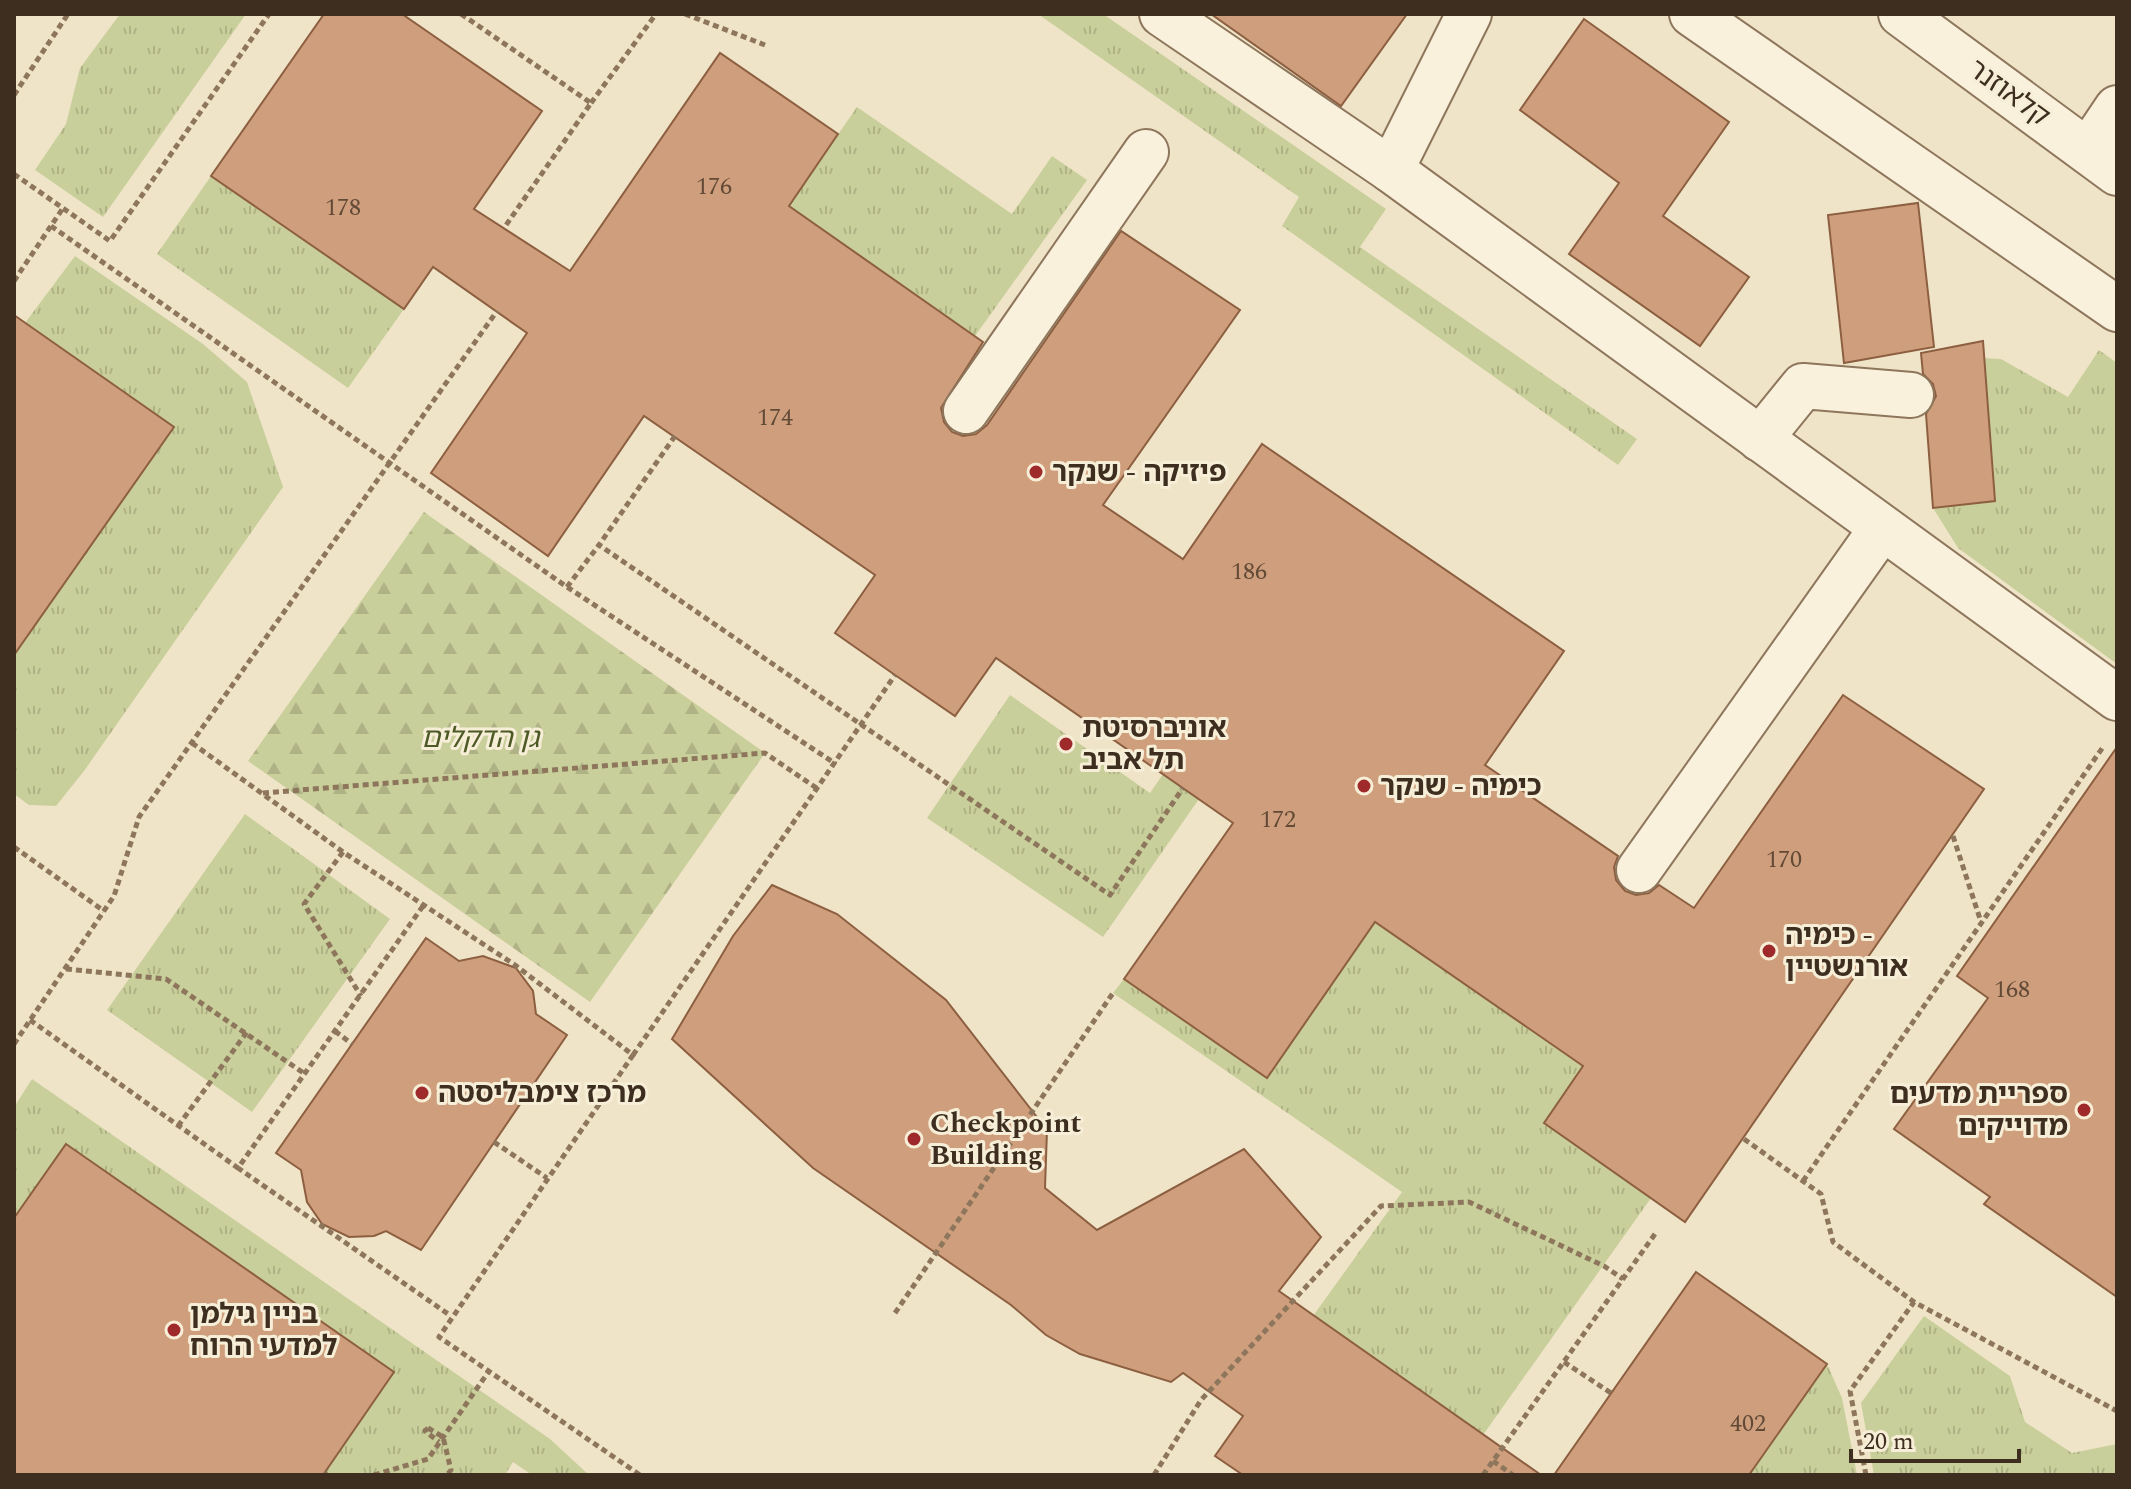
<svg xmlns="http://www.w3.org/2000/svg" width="2131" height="1489" font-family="Spectral,'Noto Sans Hebrew',serif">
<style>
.grass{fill:url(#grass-tufts)}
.forest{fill:url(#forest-firs)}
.building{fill:#cf9f7d;stroke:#8d5f41;stroke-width:2}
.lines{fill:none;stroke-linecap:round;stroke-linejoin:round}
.minor-casing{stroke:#8d765c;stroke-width:48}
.path{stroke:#8d765c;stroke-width:5;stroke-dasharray:6 4;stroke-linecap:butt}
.minor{stroke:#faf1dc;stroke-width:44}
.poi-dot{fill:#9e2a2b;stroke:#f7eed8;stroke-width:3}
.labels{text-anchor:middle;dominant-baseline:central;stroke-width:6;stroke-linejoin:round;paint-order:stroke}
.number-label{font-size:24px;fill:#624a37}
.street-label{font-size:28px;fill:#3d2e20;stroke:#f7eed8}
.poi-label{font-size:28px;font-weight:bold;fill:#3d2e20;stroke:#f7eed8;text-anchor:start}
.park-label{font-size:28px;font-style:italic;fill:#4d5a26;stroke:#f7eed8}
</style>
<defs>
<pattern id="grass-tufts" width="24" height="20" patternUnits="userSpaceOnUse" patternTransform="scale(2)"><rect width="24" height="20" fill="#c9cf9b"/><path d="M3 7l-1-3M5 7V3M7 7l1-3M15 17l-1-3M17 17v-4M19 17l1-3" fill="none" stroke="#aeb285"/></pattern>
<pattern id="forest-firs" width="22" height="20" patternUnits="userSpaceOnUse" patternTransform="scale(2)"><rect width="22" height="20" fill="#c9cf9b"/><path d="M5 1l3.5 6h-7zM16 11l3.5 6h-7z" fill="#aeb285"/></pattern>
</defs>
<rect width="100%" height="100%" fill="#f0e4c8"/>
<!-- grass -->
<g class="grass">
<polygon points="120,14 246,14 103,217 35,170 66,124 80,68"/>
<polygon points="1038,14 1103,14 1386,209 1360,247 1637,439 1618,465 1282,226 1299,197"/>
<polygon points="857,107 1012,214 1052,156 1087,180 975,336 817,226 684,357"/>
<polygon points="211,176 404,309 348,388 157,254"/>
<polygon points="75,256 203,344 247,382 283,487 84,771 56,806 29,805 14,794 14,655 174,427 25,323"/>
<polygon points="2099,350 2117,363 2117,664 1958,548 1933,508 1995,500 1983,358 2001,359 2068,397"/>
<polygon points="1010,695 1150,793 1163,774 1199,799 1103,937 927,818"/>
<polygon points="245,814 390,919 252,1112 107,1010"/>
<polygon points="1375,922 1583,1067 1544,1123 1651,1198 1483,1435 1313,1316 1402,1192 1113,993 1124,979 1267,1078"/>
<polygon points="32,1079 550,1439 589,1475 532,1475 513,1462 505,1475 322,1475 393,1371 66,1144 14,1218 14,1107"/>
<polygon points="1924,1316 2010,1376 2025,1422 2072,1453 2117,1444 2117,1475 1874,1475 1861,1403"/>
<polygon points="1827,1364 1842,1398 1857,1475 1749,1475"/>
</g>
<!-- forest -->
<polygon class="forest" points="424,512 765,753 590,1002 248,761"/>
<!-- building -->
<g class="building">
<polygon points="324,14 402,14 542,111 474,209 570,271 720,53 838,134 789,206 983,342 941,408 944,422 952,432 963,436 976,434 987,425 1121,231 1240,310 1103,505 1183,559 1262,444 1564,651 1485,765 1618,856 1614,867 1616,880 1625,891 1636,895 1649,893 1659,885 1694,908 1843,695 1984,789 1685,1222 1544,1123 1583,1066 1375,922 1267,1078 1124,979 1233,823 996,658 955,716 895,675 835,633 875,575 644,416 548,556 431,473 527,333 433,267 404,309 211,176"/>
<polygon points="1211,14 1407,14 1341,106"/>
<polygon points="1584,19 1729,122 1663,216 1749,277 1700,346 1569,254 1619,183 1520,110"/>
<polygon points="1918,203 1934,347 1844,363 1828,215"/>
<polygon points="14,315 174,427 14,655"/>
<polygon points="1983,341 1995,501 1933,508 1926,414 1936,396 1933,384 1923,374 1921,353"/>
<polygon points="2117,747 2117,1297 1984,1204 1990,1197 1894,1129 1988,998 1957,976"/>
<polygon points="772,885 837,914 946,1000 1047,1130 1045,1188 1097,1230 1244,1149 1321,1237 1279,1291 1541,1475 1243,1475 1215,1456 1243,1416 1183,1373 1171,1382 1080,1354 1046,1335 1011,1305 813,1168 672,1039 733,936"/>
<polygon points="426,938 459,961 483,956 516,968 533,991 536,1014 567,1035 421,1250 386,1231 374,1236 349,1237 322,1224 307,1202 301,1170 276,1153"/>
<polygon points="66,1144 394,1372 323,1475 14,1475 14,1218"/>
<polygon points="1696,1272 1827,1364 1749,1475 1554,1475"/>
</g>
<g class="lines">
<defs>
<g id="minor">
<polyline points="1162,14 1391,170"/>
<polyline points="1469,14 1391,170 2117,698"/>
<polyline points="1692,14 2117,309"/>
<polyline points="1901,14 2117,173"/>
<polyline points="2088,151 2117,108"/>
<polyline points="966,411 1146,152"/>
<polyline points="1760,439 1803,386 1911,395"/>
<polyline points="1639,870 1882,528"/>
</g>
</defs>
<!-- minor casing -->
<use href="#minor" class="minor-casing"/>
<!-- path -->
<g class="path">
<polyline points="461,14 591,103 504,228"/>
<polyline points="685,14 765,45"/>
<polyline points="14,95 68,14"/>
<polyline points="591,103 656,14"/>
<polyline points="14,174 110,241 269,14"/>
<polyline points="51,226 567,587 836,764"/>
<polyline points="14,281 63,208"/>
<polyline points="675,436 599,545 1110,895 1183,788"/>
<polyline points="567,587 599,545"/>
<polyline points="192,743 343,852 515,965 633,1055 439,1337 640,1475"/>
<polyline points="263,793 765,753 818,789"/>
<polyline points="1953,836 1981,922"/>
<polyline points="14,847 104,911"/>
<polyline points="343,852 304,904 361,996"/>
<polyline points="423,906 238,1168 451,1316"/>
<polyline points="66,969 166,979 305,1074"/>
<polyline points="30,1020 238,1168"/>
<polyline points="335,1031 352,1044"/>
<polyline points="14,1044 114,896 139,817 497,311"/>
<polyline points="633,1055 895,675"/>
<polyline points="178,1126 247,1032"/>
<polyline points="1744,1139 1821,1194 1833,1242 1914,1302 2117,1411"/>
<polyline points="494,1142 547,1178"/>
<polyline points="1803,1181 2103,747"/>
<polyline points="895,1313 1113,993"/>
<polyline points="1564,1362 1611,1393"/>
<polyline points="428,1428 443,1437 451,1470 447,1475"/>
<polyline points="428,1428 425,1431 439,1442"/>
<polyline points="1493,1461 1513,1475"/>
<polyline points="324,1473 327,1475"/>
<polyline points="374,1475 428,1459 489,1371"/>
<polyline points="1154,1475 1201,1400 1381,1206 1469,1202 1604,1266 1623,1279"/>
<polyline points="1483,1475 1655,1234"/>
<polyline points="1866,1475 1850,1391 1914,1302"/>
</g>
<!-- minor -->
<use href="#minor" class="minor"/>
</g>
<!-- markers -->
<g class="poi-dot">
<circle cx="1036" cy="472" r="8"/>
<circle cx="1066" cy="744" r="8"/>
<circle cx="1364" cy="786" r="8"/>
<circle cx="1769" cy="951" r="8"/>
<circle cx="422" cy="1093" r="8"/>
<circle cx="2084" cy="1110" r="8"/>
<circle cx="914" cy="1139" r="8"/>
<circle cx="174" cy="1330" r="8"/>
</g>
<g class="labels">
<!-- number labels -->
<g class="number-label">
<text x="714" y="187">176</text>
<text x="343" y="208">178</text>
<text x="775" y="418">174</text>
<text x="1249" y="572">186</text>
<text x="1278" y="820">172</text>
<text x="1784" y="860">170</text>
<text x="2012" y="990">168</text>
<text x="1748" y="1424">402</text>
</g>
<!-- street labels -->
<g class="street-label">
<text transform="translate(2009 93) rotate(36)">קלאוזנר</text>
</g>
<!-- poi labels -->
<g class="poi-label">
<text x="1052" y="472">פיזיקה - שנקר</text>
<text x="1082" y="728">אוניברסיטת<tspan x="1082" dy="32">תל אביב</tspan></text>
<text x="1380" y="786">כימיה - שנקר</text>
<text x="1785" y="935">כימיה -<tspan x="1785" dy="32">אורנשטיין</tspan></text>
<text x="438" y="1093">מרכז צימבליסטה</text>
<text x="2068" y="1094" text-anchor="end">ספריית מדעים<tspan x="2068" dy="32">מדוייקים</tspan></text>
<text x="930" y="1123">Checkpoint<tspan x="930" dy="32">Building</tspan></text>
<text x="190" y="1314">בניין גילמן<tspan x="190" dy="32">למדעי הרוח</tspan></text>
</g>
<!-- park labels -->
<g class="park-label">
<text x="480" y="738">גן הדקלים</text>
</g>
</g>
<!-- border -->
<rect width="2131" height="1489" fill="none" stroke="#3d2e20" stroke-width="32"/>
<!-- scale -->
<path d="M1851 1449v12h168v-12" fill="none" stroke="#3d2e20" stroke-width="4"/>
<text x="1863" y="1449" font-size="24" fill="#3d2e20" stroke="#f7eed8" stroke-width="6" paint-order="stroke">20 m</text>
</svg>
